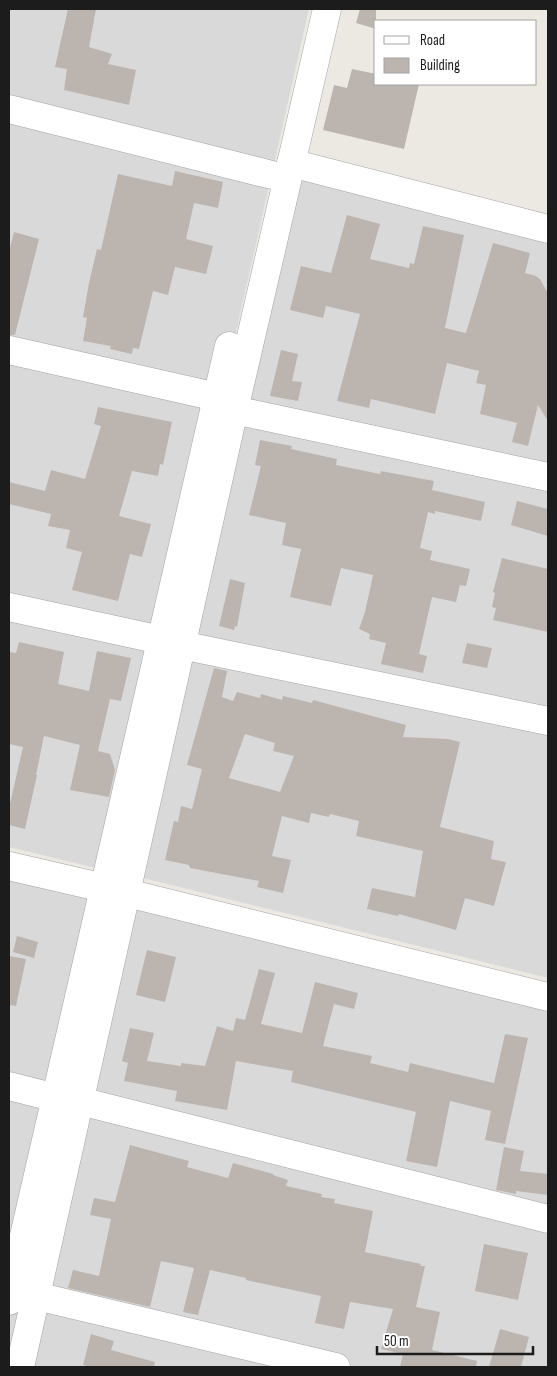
<svg xmlns="http://www.w3.org/2000/svg" width="557" height="1376" font-family="'Sofia Sans Condensed',sans-serif">
<style>
.residential{fill:#dad9d9}
.building{fill:#bcb5af;fill-rule:evenodd}
.lines{fill:none;stroke-linecap:round;stroke-linejoin:round}
.minor-casing{stroke:#a3a3a3;stroke-width:29}
.minor{stroke:#fff;stroke-width:28}
</style>
<rect width="100%" height="100%" fill="#ece9e2"/>
<!-- residential -->
<g class="residential">
<polygon points="9,9 309,9 180,580 100,869 9,847"/>
<polygon points="287,156 548,224 548,978 139,877"/>
<polygon points="9,880 548,1008 548,1367 9,1367"/>
</g>
<!-- building -->
<g class="building">
<polygon points="68,9 96,9 89,47 112,54 108,64 136,70 129,105 64,90 67,69 55,67"/>
<polygon points="360,9 376,9 376,29 356,23"/>
<polygon points="352,69 376,74 376,84 419,84 404,149 323,130 334,85 347,88"/>
<polygon points="175,171 223,182 218,208 194,203 186,239 213,246 206,274 175,267 168,295 153,291 139,349 133,348 132,354 110,349 111,346 83,341 87,318 83,317 89,283 97,249 101,250 118,174 172,186"/>
<polygon points="347,215 380,224 370,259 409,268 410,263 414,264 423,226 464,235 445,328 466,333 493,243 530,253 525,273 536,276 540,279 546,290 548,291 548,421 538,405 528,446 512,442 517,423 480,414 486,385 476,383 479,371 447,363 435,414 371,399 369,408 337,401 360,314 326,306 323,318 290,310 301,266 331,273"/>
<polygon points="14,232 39,239 15,335 9,335 9,252"/>
<polygon points="281,350 298,354 292,381 302,382 298,401 270,396"/>
<polygon points="98,407 172,422 163,465 160,464 158,476 132,471 119,516 151,524 142,557 130,554 118,601 72,590 82,552 66,548 70,530 48,526 51,514 9,504 9,482 45,491 51,470 85,479 101,426 94,424"/>
<polygon points="260,440 292,446 291,449 337,459 336,465 380,474 381,471 434,481 432,490 485,502 481,521 435,511 435,514 428,512 420,548 432,551 430,560 470,569 466,586 460,585 456,602 432,597 419,654 427,656 423,673 381,664 386,643 369,639 370,634 359,629 365,612 373,575 341,568 331,606 290,597 301,549 282,545 286,523 249,515 261,466 255,465"/>
<polygon points="517,501 548,509 548,536 511,525"/>
<polygon points="502,558 548,569 548,632 493,620 496,608 492,607 495,593 493,592"/>
<polygon points="230,579 245,583 237,627 235,626 234,630 219,626"/>
<polygon points="19,642 64,652 58,684 89,691 97,651 131,658 121,701 110,699 98,751 110,754 115,770 109,797 70,790 80,745 44,736 36,775 37,775 25,829 9,825 9,808 23,747 9,744 9,652 16,653"/>
<polygon points="467,643 492,648 487,668 462,663"/>
<path d="M 214,668 L 227,671 L 222,697 L 233,701 L 237,692 L 260,698 L 261,694 L 282,700 L 283,696 L 312,703 L 313,700 L 406,725 L 403,737 L 448,739 L 460,742 L 440,827 L 494,841 L 491,859 L 506,862 L 494,906 L 465,898 L 456,930 L 399,914 L 398,916 L 367,909 L 372,888 L 415,897 L 423,851 L 356,836 L 359,821 L 330,814 L 329,817 L 311,813 L 309,823 L 282,816 L 272,856 L 291,860 L 283,893 L 257,887 L 259,881 L 190,868 L 189,865 L 165,860 L 174,821 L 178,822 L 181,806 L 192,809 L 202,769 L 187,765 ZM 245,734 L 275,743 L 273,751 L 294,756 L 280,792 L 229,778 Z"/>
<polygon points="17,936 38,942 34,958 13,952"/>
<polygon points="147,950 176,957 165,1002 136,995"/>
<polygon points="9,956 26,959 16,1006 9,1005"/>
<polygon points="259,969 275,973 261,1024 302,1033 315,982 358,993 354,1009 334,1004 323,1046 372,1056 370,1063 408,1072 410,1063 494,1083 505,1034 528,1038 505,1144 485,1140 491,1111 450,1101 437,1167 406,1161 416,1112 291,1082 293,1071 236,1061 227,1110 175,1101 177,1091 124,1081 128,1063 122,1061 130,1028 154,1033 147,1061 181,1066 181,1063 205,1066 217,1026 233,1031 236,1018 245,1020"/>
<polygon points="130,1145 189,1161 187,1167 228,1178 233,1163 273,1174 273,1175 288,1180 286,1186 322,1194 321,1197 335,1199 334,1203 373,1211 365,1252 421,1264 420,1266 425,1266 416,1307 440,1312 432,1350 477,1361 476,1367 400,1367 403,1354 381,1349 393,1309 350,1302 344,1329 315,1323 321,1296 246,1280 246,1278 210,1270 198,1315 183,1312 194,1268 161,1261 150,1307 68,1288 73,1270 99,1276 111,1219 90,1215 94,1198 115,1202"/>
<polygon points="504,1147 524,1151 520,1171 548,1174 548,1195 516,1191 516,1194 496,1190"/>
<polygon points="484,1244 528,1253 518,1300 475,1291"/>
<polygon points="500,1329 529,1337 521,1367 489,1367"/>
<polygon points="91,1334 114,1341 111,1350 155,1362 154,1367 92,1367 83,1365"/>
</g>
<g class="lines">
<defs>
<g id="minor">
<polyline points="9,109 272,175"/>
<polyline points="291,163 548,229"/>
<polyline points="9,350 217,397"/>
<polyline points="234,410 548,477"/>
<polyline points="9,607 161,640"/>
<polyline points="181,645 548,721"/>
<polyline points="9,866 104,888"/>
<polyline points="127,893 548,997"/>
<polyline points="9,1086 56,1098"/>
<polyline points="80,1101 548,1219"/>
<polyline points="36,1296 336,1367"/>
<polyline points="9,1301 229,346"/>
<polyline points="20,1367 234,410 327,9"/>
</g>
</defs>
<!-- minor casing -->
<use href="#minor" class="minor-casing"/>
<!-- minor -->
<use href="#minor" class="minor"/>
</g>
<!-- border -->
<rect width="557" height="1376" fill="none" stroke="#1c1c1c" stroke-width="20"/>
<!-- legend -->
<rect x="374" y="20" width="162" height="65" fill="#ffffff" stroke="#a4a4a4"/>
<rect x="384" y="36" width="25" height="8" fill="#ffffff" stroke="#a4a4a4"/>
<text x="420" y="45" font-size="15" fill="#1c1c1c">Road</text>
<rect x="384" y="58" width="25" height="15" fill="#bcb5af" stroke="#a4a4a4"/>
<text x="420" y="70" font-size="15" fill="#1c1c1c">Building</text>
<!-- scale -->
<path d="M377 1346v8h156v-8" fill="none" stroke="#1c1c1c" stroke-width="2.5"/>
<text x="384" y="1346" font-size="15" fill="#1c1c1c" stroke="#ffffff" stroke-width="4" paint-order="stroke">50 m</text>
</svg>
